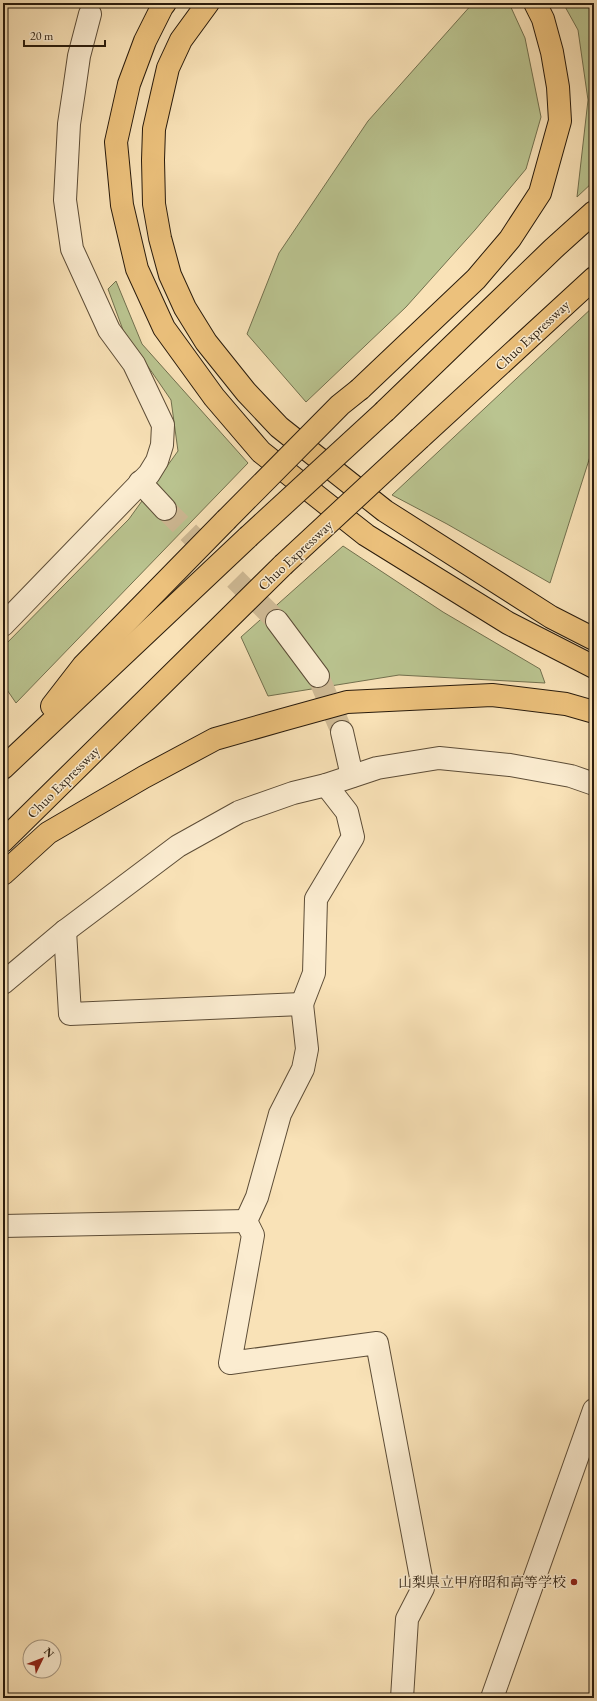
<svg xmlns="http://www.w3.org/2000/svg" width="597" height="1701" font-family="'EB Garamond','Noto Serif JP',serif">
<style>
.green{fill:#bac490;stroke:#72704e}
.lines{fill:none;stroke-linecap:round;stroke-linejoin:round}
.minor-tunnel{stroke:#cfba95;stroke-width:22;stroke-dasharray:22 11;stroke-linecap:butt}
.minor-casing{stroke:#5d4d37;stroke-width:24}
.motorway-casing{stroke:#291b0c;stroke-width:24}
.minor{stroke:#fbecd0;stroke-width:22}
.motorway{stroke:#ecc17c;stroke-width:22}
.motorway-bridge-casing{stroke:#291b0c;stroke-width:24;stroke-linecap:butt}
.motorway-bridge{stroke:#ecc17c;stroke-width:22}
.poi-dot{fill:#8f2418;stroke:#fbecd0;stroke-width:1.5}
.labels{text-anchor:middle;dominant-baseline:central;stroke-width:3;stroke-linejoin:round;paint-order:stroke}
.street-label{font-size:14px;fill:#291b0c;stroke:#fbecd0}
.poi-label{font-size:14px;fill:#291b0c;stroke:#fbecd0;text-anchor:end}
</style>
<rect width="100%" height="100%" fill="#f9e2b7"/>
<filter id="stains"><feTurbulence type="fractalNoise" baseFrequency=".005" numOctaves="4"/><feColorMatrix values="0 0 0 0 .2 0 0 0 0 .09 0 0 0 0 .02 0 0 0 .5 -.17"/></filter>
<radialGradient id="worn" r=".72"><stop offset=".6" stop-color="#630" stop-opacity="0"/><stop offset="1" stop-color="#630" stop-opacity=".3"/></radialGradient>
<!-- green -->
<g class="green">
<polygon points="473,3 509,3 525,38 541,117 526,169 475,230 406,307 306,402 247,334 279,253 368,121"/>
<polygon points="563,3 594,3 594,181 577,197 588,100 578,30"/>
<polygon points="116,281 142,344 248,463 16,703 3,684 3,647 129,519 178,451 171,400 123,330 108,289"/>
<polygon points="594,306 594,444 550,583 447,524 392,495"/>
<polygon points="343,546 443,612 540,669 545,683 399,675 268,696 241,637"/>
</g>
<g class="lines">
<!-- minor-tunnel -->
<g class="minor-tunnel">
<polyline points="165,509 277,621"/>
<polyline points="318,676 342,732"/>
</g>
<defs>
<g id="minor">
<polyline points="140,482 165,509"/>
<polyline points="277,621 318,676"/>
<polyline points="3,625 149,474 157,461 162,445 163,425 134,364 109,330 72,249 65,200 69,124 74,91 79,56 90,14"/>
<polyline points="342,732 352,776"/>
<polyline points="65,931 70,1014 302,1004 307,1049 303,1069 280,1114 257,1197 246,1221 253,1235 230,1363 377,1343 423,1588 407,1619 402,1698"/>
<polyline points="3,983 65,931 178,846 239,812 293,793 326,785 377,768 439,758 510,765 571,776 594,784"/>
<polyline points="302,1004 314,973 316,899 353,837 347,812 326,785"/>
<polyline points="3,1226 246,1221"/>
<polyline points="492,1698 594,1410"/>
</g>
<g id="motorway">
<polyline points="165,3 162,7 145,41 129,84 116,142 122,205 137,269 164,328 214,397 261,452 366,535 508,623 594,667"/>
<polyline points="208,3 181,40 168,68 154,129 153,160 154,204 160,238 170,275 185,308 206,342 246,392 279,427 385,511 551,617 594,639"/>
<polyline points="360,389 476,279 510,239 540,193 560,121 558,87 552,52 543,19 535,3"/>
<polyline points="385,411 553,249 594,212"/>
<polyline points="420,438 594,278"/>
<polyline points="52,706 83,666 226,520"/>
<polyline points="3,768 248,537"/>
<polyline points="3,841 283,565"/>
<polyline points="3,874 48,833 144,777 215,739 282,720 347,702 492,695 566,704 594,712"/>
</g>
</defs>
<!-- minor casing -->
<use href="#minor" class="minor-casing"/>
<!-- motorway casing -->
<use href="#motorway" class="motorway-casing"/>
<!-- minor -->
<use href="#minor" class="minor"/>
<!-- motorway -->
<use href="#motorway" class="motorway"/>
<defs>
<g id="motorway-bridge">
<polyline points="226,520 340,405 360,389"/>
<polyline points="248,537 385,411"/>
<polyline points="283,565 420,438"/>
</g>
</defs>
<!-- motorway-bridge casing -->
<use href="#motorway-bridge" class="motorway-bridge-casing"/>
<!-- motorway-bridge -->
<use href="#motorway-bridge" class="motorway-bridge"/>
</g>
<!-- markers -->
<circle class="poi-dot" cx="574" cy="1582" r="4"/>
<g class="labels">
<!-- street labels -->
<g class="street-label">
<text transform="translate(532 335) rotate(-43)">Chuo Expressway</text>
<text transform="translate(295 555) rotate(-43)">Chuo Expressway</text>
<text transform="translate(63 782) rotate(-45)">Chuo Expressway</text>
</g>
<!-- poi labels -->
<g class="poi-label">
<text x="566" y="1582">山梨県立甲府昭和高等学校</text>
</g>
</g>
<!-- margin -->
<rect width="597" height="1701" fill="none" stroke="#f9e2b7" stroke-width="16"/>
<rect x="4" y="4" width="589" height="1693" fill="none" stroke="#291b0c" stroke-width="2"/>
<rect x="8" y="8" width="581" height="1685" fill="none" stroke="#291b0c"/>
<!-- north arrow -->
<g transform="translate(42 1659) rotate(47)"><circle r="19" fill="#fbecd0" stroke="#a79882"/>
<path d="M0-3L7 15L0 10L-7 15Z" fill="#8f2418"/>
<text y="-6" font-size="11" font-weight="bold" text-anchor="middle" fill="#291b0c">N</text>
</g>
<!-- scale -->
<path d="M24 40v6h81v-6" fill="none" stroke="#291b0c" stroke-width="2"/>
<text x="30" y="40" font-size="12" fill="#291b0c" stroke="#fbecd0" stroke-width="3" paint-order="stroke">20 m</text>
<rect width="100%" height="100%" filter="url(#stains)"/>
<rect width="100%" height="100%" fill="url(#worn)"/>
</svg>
